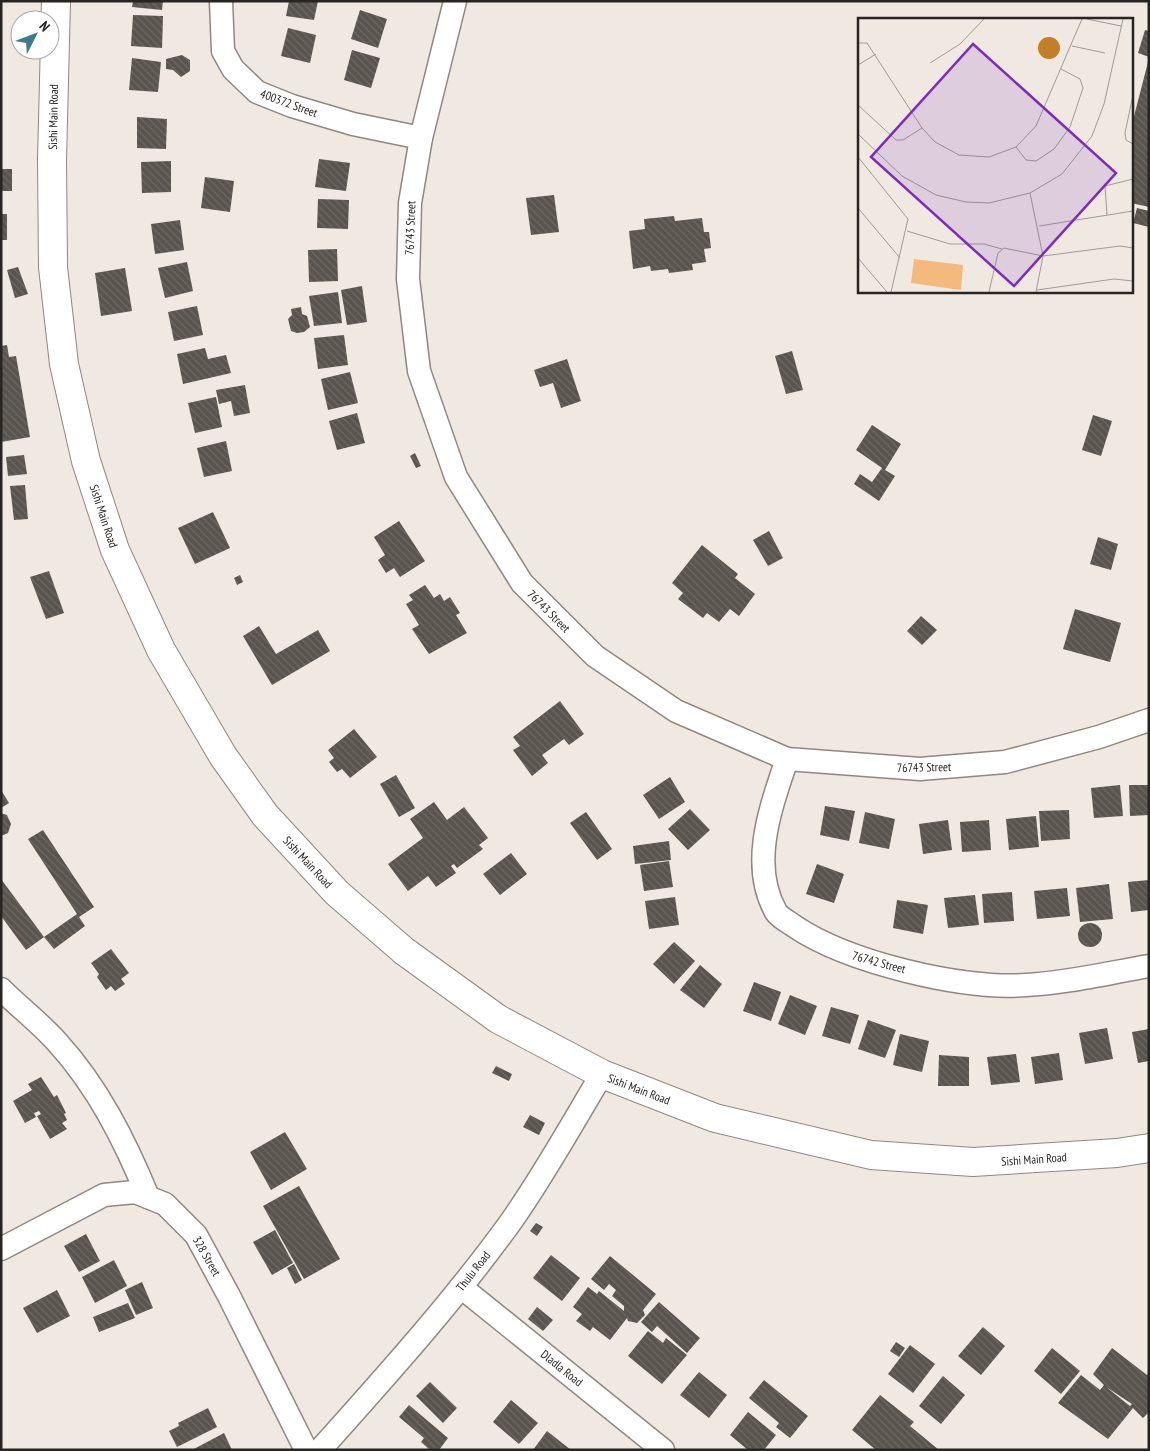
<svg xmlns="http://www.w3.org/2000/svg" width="1150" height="1451" font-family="'PT Sans Narrow',sans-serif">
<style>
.building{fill:url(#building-back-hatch);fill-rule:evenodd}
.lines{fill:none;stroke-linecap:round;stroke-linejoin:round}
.minor-casing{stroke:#8e8881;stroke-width:25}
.tertiary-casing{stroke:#8e8881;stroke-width:30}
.minor{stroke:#fff;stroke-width:22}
.tertiary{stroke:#fff;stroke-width:28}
.labels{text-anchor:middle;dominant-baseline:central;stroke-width:5;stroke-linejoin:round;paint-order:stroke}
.street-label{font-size:12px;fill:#272422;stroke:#fff}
.inset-road{fill:none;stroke:#a09a95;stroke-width:1}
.view{fill:#7b2cbf;fill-opacity:0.15;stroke:#7b2cbf;stroke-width:2.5}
.inset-edge{fill:none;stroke:#272422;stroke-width:2.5}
</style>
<defs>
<pattern id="building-back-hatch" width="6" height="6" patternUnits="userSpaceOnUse" patternTransform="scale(1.25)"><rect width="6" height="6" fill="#59544e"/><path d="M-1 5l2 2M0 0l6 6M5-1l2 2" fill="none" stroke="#6d6964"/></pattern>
</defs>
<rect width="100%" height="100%" fill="#f0e9e2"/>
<!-- building -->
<g class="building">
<polygon points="133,1 163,1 162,10 132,7"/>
<polygon points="289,1 318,1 314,20 286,16"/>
<polygon points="360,10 387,19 378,48 351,39"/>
<polygon points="133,15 163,16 162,48 131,46"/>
<polygon points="288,28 316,35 310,63 281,56"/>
<polygon points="1145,30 1149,31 1149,57 1138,53"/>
<polygon points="352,50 380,58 371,88 344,80"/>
<polygon points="182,55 190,60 190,71 181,77 173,70 166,69 166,59"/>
<polygon points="132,58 161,62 158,92 129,90"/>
<polygon points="1148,62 1149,62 1149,207 1131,203 1131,128"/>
<polygon points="137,117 167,119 166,149 137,148"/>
<polygon points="319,159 350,163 346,191 315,187"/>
<polygon points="171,161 171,192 142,193 141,162"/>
<rect x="1" y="169" width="11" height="22"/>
<polygon points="205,177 234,181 230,212 201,208"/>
<polygon points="554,195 559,232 531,235 526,198"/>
<polygon points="318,199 349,200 348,229 317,228"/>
<polygon points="1137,208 1149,211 1149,227 1133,223"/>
<rect x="1" y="214" width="6" height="26"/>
<polygon points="674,216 675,221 702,218 704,232 709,232 711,248 704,249 706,262 692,264 693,270 669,273 668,269 651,271 650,266 633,269 629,231 645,229 644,219"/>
<polygon points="180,220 184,250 155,254 151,224"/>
<polygon points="337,249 338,281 309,282 308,250"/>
<polygon points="187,262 193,291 165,298 158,268"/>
<polygon points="18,267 28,294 15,298 7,270"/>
<polygon points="125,268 132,311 101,316 95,273"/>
<polygon points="362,286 367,322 347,325 341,290"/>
<polygon points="338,292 342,323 314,326 309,296"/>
<polygon points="197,306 203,335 174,341 168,312"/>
<polygon points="301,307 302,314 307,316 310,327 304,332 297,333 291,331 288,319 292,315 291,309"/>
<polygon points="344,335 348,365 318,369 314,338"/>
<polygon points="7,345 9,357 16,356 30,437 1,442 1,346"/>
<polygon points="205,348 208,359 226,355 231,373 183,384 177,354"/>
<polygon points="792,351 803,390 786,394 775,356"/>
<polygon points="567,359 581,401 561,408 553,383 540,387 534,370"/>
<polygon points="350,372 358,403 328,410 321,379"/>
<polygon points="245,385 250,413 234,416 231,401 219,404 216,390"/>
<polygon points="216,397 222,427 195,433 188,403"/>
<polygon points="357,413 365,443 337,450 329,421"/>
<polygon points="1093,415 1112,421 1101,456 1082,450"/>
<polygon points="872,425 901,444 885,470 895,476 879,501 854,484 860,474 872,482 882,468 856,450"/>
<polygon points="226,441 232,471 204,477 197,448"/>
<polygon points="415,453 421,466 416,468 410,456"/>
<polygon points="24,455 27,474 8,476 6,457"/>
<polygon points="25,485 28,519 14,520 10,486"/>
<polygon points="213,512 230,548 195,564 178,528"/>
<polygon points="399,521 425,561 400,577 394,568 386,573 378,560 385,555 374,537"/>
<polygon points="769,531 783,558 768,566 753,540"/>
<polygon points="1098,537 1118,544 1111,570 1090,564"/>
<polygon points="702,545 738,574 735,578 755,594 739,616 730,609 719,622 707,613 703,618 678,599 683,593 672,583"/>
<polygon points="49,571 64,613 46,619 30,577"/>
<polygon points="240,575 243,582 237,585 234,578"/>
<polygon points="425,585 434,598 440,594 444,601 450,597 460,613 456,615 467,633 429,654 412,629 419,625 406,604 413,600 409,595"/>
<polygon points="1075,609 1121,623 1110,662 1063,649"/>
<polygon points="921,616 937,630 922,645 907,631"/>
<polygon points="259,626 276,654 318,630 330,651 272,685 243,636"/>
<polygon points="560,701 584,734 569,745 564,739 542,755 548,763 532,776 513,750 520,746 513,737"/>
<polygon points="354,729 377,757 350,778 342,769 337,772 329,762 334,758 328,750"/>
<polygon points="396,775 415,808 399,817 380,784"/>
<polygon points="670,777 685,802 659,819 643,795"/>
<polygon points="1120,785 1123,816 1094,818 1091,788"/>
<polygon points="1129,785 1149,785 1149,815 1130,816"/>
<polygon points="1,790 9,803 1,808"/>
<polygon points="434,802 447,820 464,807 488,838 479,845 483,849 457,868 454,864 451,866 456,873 436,887 428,876 408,891 388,864 423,838 410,819"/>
<polygon points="825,806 855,811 849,841 820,835"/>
<polygon points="690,809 710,830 688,850 668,829"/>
<polygon points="1069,810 1070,839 1041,841 1039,811"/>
<polygon points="586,812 612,849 597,860 570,823"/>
<polygon points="865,812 895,819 889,849 859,843"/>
<polygon points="1,813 7,815 11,824 8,833 1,836"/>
<polygon points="1036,816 1039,847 1009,850 1006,819"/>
<polygon points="948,820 952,850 923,854 919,824"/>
<polygon points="989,820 991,850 962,852 960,822"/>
<polygon points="43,830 94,907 79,917 85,926 54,949 44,937 77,914 28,839"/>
<polygon points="669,841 671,860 635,864 633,846"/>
<polygon points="511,853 527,874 500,895 483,874"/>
<polygon points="669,861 673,887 644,891 640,865"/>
<polygon points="817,864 844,874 834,903 806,894"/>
<polygon points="1,879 44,937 26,950 1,916"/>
<polygon points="1149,880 1149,910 1131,912 1128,882"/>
<polygon points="1109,884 1113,919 1080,922 1076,888"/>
<polygon points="1067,888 1070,916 1037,919 1034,891"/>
<polygon points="1012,892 1014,921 984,923 982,894"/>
<polygon points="975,895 979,925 948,928 944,898"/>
<polygon points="675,897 679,925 649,929 645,901"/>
<polygon points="897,900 928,905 923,934 893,928"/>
<circle cx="1090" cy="935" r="12"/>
<polygon points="674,942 695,961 674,984 653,964"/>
<polygon points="111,949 129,973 121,979 125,984 115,991 111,986 106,990 97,977 99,974 91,963"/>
<polygon points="700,965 722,984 704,1008 680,990"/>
<polygon points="754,982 781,992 771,1021 743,1011"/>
<polygon points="790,995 817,1006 805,1035 778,1024"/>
<polygon points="831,1007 859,1015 850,1044 822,1036"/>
<polygon points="868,1020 896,1030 885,1058 858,1049"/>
<polygon points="1107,1028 1113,1059 1085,1064 1079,1033"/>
<polygon points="1149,1029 1149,1061 1138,1063 1132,1032"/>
<polygon points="900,1034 929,1041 922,1072 893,1065"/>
<polygon points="1059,1053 1063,1080 1035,1084 1031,1057"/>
<polygon points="1016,1054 1020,1082 991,1085 987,1057"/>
<polygon points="939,1055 969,1057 969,1086 938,1086"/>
<polygon points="496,1066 512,1074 509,1081 492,1073"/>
<polygon points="41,1077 54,1097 57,1095 66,1113 64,1114 67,1120 62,1123 67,1129 50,1139 37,1116 41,1114 39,1111 34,1113 36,1117 25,1123 13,1101 32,1090 28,1084"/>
<polygon points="530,1115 545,1123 539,1135 523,1127"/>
<polygon points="285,1132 307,1169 271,1190 250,1152"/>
<polygon points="299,1186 340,1259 304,1279 263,1206"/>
<polygon points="536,1223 543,1227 537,1236 530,1231"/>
<polygon points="275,1230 293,1263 272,1275 253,1242"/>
<polygon points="86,1234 100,1261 79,1272 64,1246"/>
<polygon points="551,1255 580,1278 562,1301 533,1278"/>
<polygon points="610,1256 656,1294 643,1310 645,1315 637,1323 628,1321 627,1318 610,1340 593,1327 590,1331 576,1321 582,1314 573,1307 588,1287 597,1294 599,1291 624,1311 624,1306 612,1296 616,1290 609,1284 604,1290 591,1279"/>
<polygon points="114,1260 127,1286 95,1303 82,1277"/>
<polygon points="294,1264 302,1280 295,1284 287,1268"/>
<polygon points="142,1282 153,1308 136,1315 125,1290"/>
<polygon points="57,1290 70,1316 37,1333 23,1308"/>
<polygon points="659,1302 700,1338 687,1353 657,1326 652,1332 641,1322"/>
<polygon points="128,1303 135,1318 99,1332 93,1317"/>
<polygon points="537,1307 553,1320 543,1331 528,1319"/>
<polygon points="983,1327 1005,1346 981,1375 958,1356"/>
<polygon points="648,1331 663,1343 666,1338 687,1355 662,1384 628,1356"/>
<polygon points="896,1342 905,1348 899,1357 890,1351"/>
<polygon points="910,1345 935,1364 913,1393 888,1374"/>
<polygon points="1052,1348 1080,1371 1061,1394 1034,1371"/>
<path d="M 1112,1348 L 1147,1375 L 1149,1373 L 1149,1412 L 1143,1418 L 1133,1408 L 1108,1439 L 1058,1403 L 1081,1375 L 1100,1390 L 1104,1385 L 1093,1374 ZM 1106,1387 L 1132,1404 L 1130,1406 Z"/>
<polygon points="699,1372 727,1395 709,1418 680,1395"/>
<polygon points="943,1376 965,1395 941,1424 919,1406"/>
<polygon points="764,1380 808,1416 790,1438 776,1427 779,1423 749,1398"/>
<polygon points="430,1382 457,1408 443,1423 416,1396"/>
<polygon points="880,1395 914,1422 910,1426 939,1450 876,1450 852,1430"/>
<polygon points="511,1400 538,1423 519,1444 493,1422"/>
<polygon points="409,1405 448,1438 439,1450 430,1450 421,1442 424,1438 399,1417"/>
<polygon points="208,1408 217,1427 177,1447 169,1431 179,1426 178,1423"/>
<polygon points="748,1412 776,1435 764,1450 748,1450 730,1435"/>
<polygon points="547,1431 571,1450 533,1450"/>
<polygon points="224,1433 232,1450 192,1450"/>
</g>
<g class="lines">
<defs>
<g id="minor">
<polyline points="221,1 223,51 233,69 257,92 292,106 353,124 421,138"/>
<polyline points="455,1 421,138 410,203 408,279 419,371 456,477 522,583 595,656 676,711 787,759 920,769 1005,762 1099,737 1149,720"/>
<path d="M 787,759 C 771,807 749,864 776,912 C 780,918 789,922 794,926 C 847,962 962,990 1026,985 C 1067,983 1108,973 1149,966"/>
<path d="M 1,989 C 19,1007 40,1023 57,1042 C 98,1087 125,1141 148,1197"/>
<polyline points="1,1249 104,1195 135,1192 165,1204 196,1235 229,1296 306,1450"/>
<polyline points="461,1287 663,1450"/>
<path d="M 320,1450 C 386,1376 452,1303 510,1223 C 544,1175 572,1124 602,1074"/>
</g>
<polyline id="tertiary" points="56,1 52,160 53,267 64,364 86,461 115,550 161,650 223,756 265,815 337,893 404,951 498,1019 602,1074 715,1118 871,1155 973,1162 1117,1153 1149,1148"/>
</defs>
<!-- minor casing -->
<use href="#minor" class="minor-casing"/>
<!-- tertiary casing -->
<use href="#tertiary" class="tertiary-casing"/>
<!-- minor -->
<use href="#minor" class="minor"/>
<!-- tertiary -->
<use href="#tertiary" class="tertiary"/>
</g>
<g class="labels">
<!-- street labels -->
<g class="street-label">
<text transform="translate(289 103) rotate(20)">400372 Street</text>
<text transform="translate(53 117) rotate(-89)">Sishi Main Road</text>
<text transform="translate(410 228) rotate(-88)">76743 Street</text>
<text transform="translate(104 516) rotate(72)">Sishi Main Road</text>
<text transform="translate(549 611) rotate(45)">76743 Street</text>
<text transform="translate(924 767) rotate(-1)">76743 Street</text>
<text transform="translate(308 862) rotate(47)">Sishi Main Road</text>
<text transform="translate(879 962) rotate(15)">76742 Street</text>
<text transform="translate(639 1089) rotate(21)">Sishi Main Road</text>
<text transform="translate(1034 1159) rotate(-4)">Sishi Main Road</text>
<text transform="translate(207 1256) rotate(60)">328 Street</text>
<text transform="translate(473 1271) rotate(-52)">Thulu Road</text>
<text transform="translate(562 1368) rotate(39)">Dladla Road</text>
</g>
</g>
<!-- overview -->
<g transform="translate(858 18)">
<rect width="275" height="275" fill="#f0e9e2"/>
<path d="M 56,241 L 105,247 L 103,272 L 53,265 Z" fill="#f3b97d"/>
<path d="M180 30a11 11 0 1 1 22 0a11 11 0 1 1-22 0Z" fill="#c37e2a"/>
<path class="inset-road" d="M 229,1 L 263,8M 0,25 L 9,25 L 64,110 L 77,124 L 101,137 L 131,139 L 158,129 L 178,108 L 224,1M 214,28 L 247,35M 72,45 L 102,26 L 126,1M 0,47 L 18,36M 275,77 L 267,115 L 268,122 L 275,126M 0,87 L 38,122 L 45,122 L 64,110M 0,116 L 44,158 L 78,177 L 108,184 L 131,185 L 172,175 L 204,156 L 234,118 L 246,86 L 265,1M 158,129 L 168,142 L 178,143 L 196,131 L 212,109 L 225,70 L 222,61 L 203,51M 0,139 L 50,201 L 33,274M 172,175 L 185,238 L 178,274M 0,190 L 42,240M 249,197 L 247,168 L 275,161M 181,208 L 275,193M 49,213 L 92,226 L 126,226 L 144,231M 0,240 L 29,274M 179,272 L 256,261 L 275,263M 131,274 L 140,235 L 146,230 L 185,238 L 262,228 L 275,230"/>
<path class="view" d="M 115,26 L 258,155 L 156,268 L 13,139 Z"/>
<rect width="275" height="275" class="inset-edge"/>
</g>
<!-- border -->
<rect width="1150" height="1451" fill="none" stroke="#272422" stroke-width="5"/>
<!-- north arrow -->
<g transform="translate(35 35) rotate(48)"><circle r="24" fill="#ffffff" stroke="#a9a7a7"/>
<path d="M0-4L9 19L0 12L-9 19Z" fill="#3b7d8e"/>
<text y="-8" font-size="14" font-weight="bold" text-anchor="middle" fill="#272422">N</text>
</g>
</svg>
